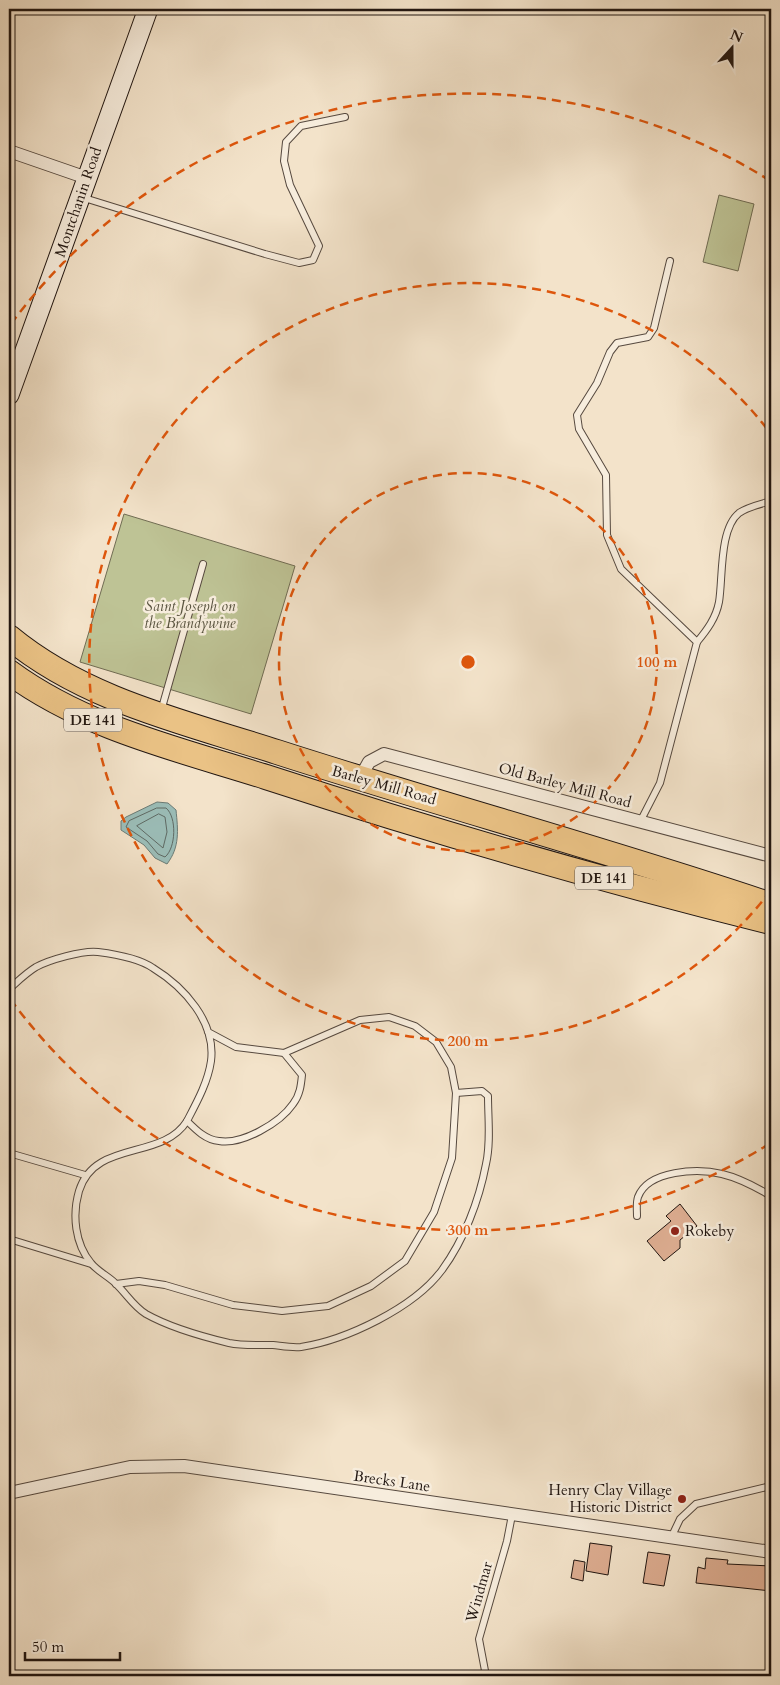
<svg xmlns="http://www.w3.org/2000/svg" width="780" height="1685" font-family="Cardo,serif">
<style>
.green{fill:#bec395;stroke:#706c53}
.water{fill:#9bbeb9;stroke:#6a7b76}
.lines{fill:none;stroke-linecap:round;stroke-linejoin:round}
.shore{stroke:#5e6a65;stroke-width:1}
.building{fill:#ddad91;stroke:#211611}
.lane-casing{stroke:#56493f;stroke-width:8}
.street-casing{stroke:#56493f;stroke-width:14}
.secondary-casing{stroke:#211611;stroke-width:21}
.highway-casing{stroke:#211611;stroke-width:26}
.lane{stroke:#f7eddd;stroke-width:6}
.street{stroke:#f7eddd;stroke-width:12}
.secondary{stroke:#f7eddd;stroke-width:19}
.highway{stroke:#eac285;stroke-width:24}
.ring{fill:none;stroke:#de560c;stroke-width:2.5;stroke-dasharray:9 6}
.poi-dot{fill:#8f2418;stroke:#f7eddd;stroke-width:2}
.labels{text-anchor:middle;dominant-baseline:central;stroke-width:5;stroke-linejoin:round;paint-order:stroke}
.shield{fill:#f7eddd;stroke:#61564e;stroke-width:1}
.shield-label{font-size:14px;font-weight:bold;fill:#211611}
.street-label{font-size:15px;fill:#211611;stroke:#f7eddd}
.park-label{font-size:15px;font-style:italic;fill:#58533f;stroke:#f7eddd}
.poi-label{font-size:15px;fill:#211611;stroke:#f7eddd;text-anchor:start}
.centre{fill:#de560c;stroke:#f7eddd;stroke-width:2.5}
.ring-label{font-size:15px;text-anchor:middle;font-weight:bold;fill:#de560c;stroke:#f7eddd;stroke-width:5;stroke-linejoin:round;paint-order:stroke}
</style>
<rect width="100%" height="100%" fill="#f3e3ca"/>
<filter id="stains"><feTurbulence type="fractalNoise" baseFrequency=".004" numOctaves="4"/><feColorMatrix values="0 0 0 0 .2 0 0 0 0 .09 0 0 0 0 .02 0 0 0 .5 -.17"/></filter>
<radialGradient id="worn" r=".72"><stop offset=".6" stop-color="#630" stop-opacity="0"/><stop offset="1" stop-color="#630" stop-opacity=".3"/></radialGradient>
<!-- green -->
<g class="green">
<polygon points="719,195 754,204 738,271 703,262"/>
<polygon points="124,514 295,566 251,714 80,662"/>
</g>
<!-- water -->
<path class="water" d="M 157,802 L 168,803 L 176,810 C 178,830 180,847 167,864 L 155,858 L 144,845 L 121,830 L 121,821 L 126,817 Z"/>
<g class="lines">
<!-- shore -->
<g class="shore">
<path d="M 157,808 L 166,808 C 177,817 176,848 165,857 L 158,854 L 147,841 L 126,827 L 129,821 Z"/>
<polygon points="159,814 165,817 167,832 163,848 137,826"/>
</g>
</g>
<!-- building -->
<g class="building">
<polygon points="680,1204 697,1226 680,1240 680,1248 664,1261 647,1241 671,1221 666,1216"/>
<polygon points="590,1543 612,1546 608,1575 586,1571"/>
<polygon points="648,1552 670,1555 664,1586 643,1583"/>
<polygon points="706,1558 728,1560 727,1564 771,1566 771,1591 696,1583 698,1567 705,1569"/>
<polygon points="574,1560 585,1562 583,1581 571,1578"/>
</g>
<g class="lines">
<defs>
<g id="lane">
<polyline points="81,197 265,254 299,263 313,260 319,246 290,185 284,161 286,142 301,126 345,117"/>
<path d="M 697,642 C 707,630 716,618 719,602 C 723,578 719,529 739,513 C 747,507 761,504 771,501"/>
<polyline points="161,711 203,564"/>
<polyline points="640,822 660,783 697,642 621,569 607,535 606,475 579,429 577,415 597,383 610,352 617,343 648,337 654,328 670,261"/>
<path d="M 9,989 C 17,982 26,973 36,967 C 49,960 83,950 98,952 C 114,954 140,959 153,968 C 184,987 216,1022 211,1061 C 208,1082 197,1102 187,1121 C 196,1130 206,1140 219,1141 C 242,1145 280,1123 293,1104 C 300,1095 301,1085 302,1075 L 284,1053 L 236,1047 L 208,1032"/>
<path d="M 187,1121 C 162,1161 95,1139 79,1191 C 72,1215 75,1244 91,1263 C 97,1271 108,1276 115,1283 C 126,1293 133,1306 146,1314 C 169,1327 204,1337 229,1343 C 243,1346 259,1345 273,1345 C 282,1346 292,1348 301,1347 C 346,1340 414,1308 442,1270 C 464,1240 479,1201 486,1164 C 491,1143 488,1118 488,1096 L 482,1091 L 456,1093"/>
<polyline points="9,1153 85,1175"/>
<path d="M 637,1216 C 637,1210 636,1203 638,1197 C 648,1170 698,1168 722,1174 C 739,1178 756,1187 771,1196"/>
<polyline points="9,1239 91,1264"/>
<polyline points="116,1284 139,1281 165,1285 233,1305 282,1311 328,1306 371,1286 405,1261 434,1212 452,1158 456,1093 451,1067 436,1042 415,1026 389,1017 360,1020 284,1053"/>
<polyline points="671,1538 680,1519 696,1504 771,1486"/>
<polyline points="486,1676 479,1639 507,1541 512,1515"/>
</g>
<g id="street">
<polyline points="9,151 87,178"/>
<polyline points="360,778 369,762 384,754 771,856"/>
<polyline points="9,1493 130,1467 184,1466 771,1552"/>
</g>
<polyline id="secondary" points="9,395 148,9"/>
<g id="highway">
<path d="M 9,637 C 85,700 184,722 277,752 C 441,805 608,850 771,905"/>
<path d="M 9,672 C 85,728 178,749 266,777 C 432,831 601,880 771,922"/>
</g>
</defs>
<!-- lane casing -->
<use href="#lane" class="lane-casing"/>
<!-- street casing -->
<use href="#street" class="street-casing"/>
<!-- secondary casing -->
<use href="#secondary" class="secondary-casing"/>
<!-- highway casing -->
<use href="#highway" class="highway-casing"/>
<!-- lane -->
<use href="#lane" class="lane"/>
<!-- street -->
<use href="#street" class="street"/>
<!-- secondary -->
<use href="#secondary" class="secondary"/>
<!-- highway -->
<use href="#highway" class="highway"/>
</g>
<!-- distance rings -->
<g class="ring">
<circle cx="468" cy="662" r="189"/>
<path d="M771 890A379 379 0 1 1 771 434"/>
<path d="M769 1144A568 568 0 0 1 11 1000M11 324A568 568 0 0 1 769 180"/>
</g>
<!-- markers -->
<g class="poi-dot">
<circle cx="675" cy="1231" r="5"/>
<circle cx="682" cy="1499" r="5"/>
</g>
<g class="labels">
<!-- shield labels -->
<g class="shield">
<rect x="64" y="708.5" width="58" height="23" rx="4"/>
<rect x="575" y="866.5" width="58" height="23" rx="4"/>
</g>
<g class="shield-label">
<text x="93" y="720">DE 141</text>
<text x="604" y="878">DE 141</text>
</g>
<!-- street labels -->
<g class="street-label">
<text transform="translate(78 202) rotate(-71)">Montchanin Road</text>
<text transform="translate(384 785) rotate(16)">Barley Mill Road</text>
<text transform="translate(565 785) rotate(15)">Old Barley Mill Road</text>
<text transform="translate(392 1481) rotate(8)">Brecks Lane</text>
<text transform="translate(479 1592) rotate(-74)">Windmar</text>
</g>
<!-- park labels -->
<g class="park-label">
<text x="190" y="606">Saint Joseph on<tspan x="190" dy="17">the Brandywine</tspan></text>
</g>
<!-- poi labels -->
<g class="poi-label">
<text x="685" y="1231">Rokeby</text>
<text x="672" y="1490" text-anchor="end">Henry Clay Village<tspan x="672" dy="17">Historic District</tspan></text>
</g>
</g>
<circle cx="468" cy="662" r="8" class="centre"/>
<g class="ring-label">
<text x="657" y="667">100 m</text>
<text x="468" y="1046">200 m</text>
<text x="468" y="1235">300 m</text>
</g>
<!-- margin -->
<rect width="780" height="1685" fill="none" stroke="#f3e3ca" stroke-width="30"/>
<rect x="10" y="10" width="760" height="1665" fill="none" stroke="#211611" stroke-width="2.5"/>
<rect x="15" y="15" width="750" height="1655" fill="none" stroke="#211611"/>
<!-- north arrow -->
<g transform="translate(732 48) rotate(21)" stroke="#f7eddd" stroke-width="4" paint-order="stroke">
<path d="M0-4L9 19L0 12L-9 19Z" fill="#211611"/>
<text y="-8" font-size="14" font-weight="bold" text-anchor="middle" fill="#211611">N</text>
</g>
<!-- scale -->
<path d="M25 1652v8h95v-8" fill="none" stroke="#211611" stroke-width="2.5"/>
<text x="32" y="1652" font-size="15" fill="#211611" stroke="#f7eddd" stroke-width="4" paint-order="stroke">50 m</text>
<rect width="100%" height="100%" filter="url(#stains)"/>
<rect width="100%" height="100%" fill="url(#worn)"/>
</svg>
